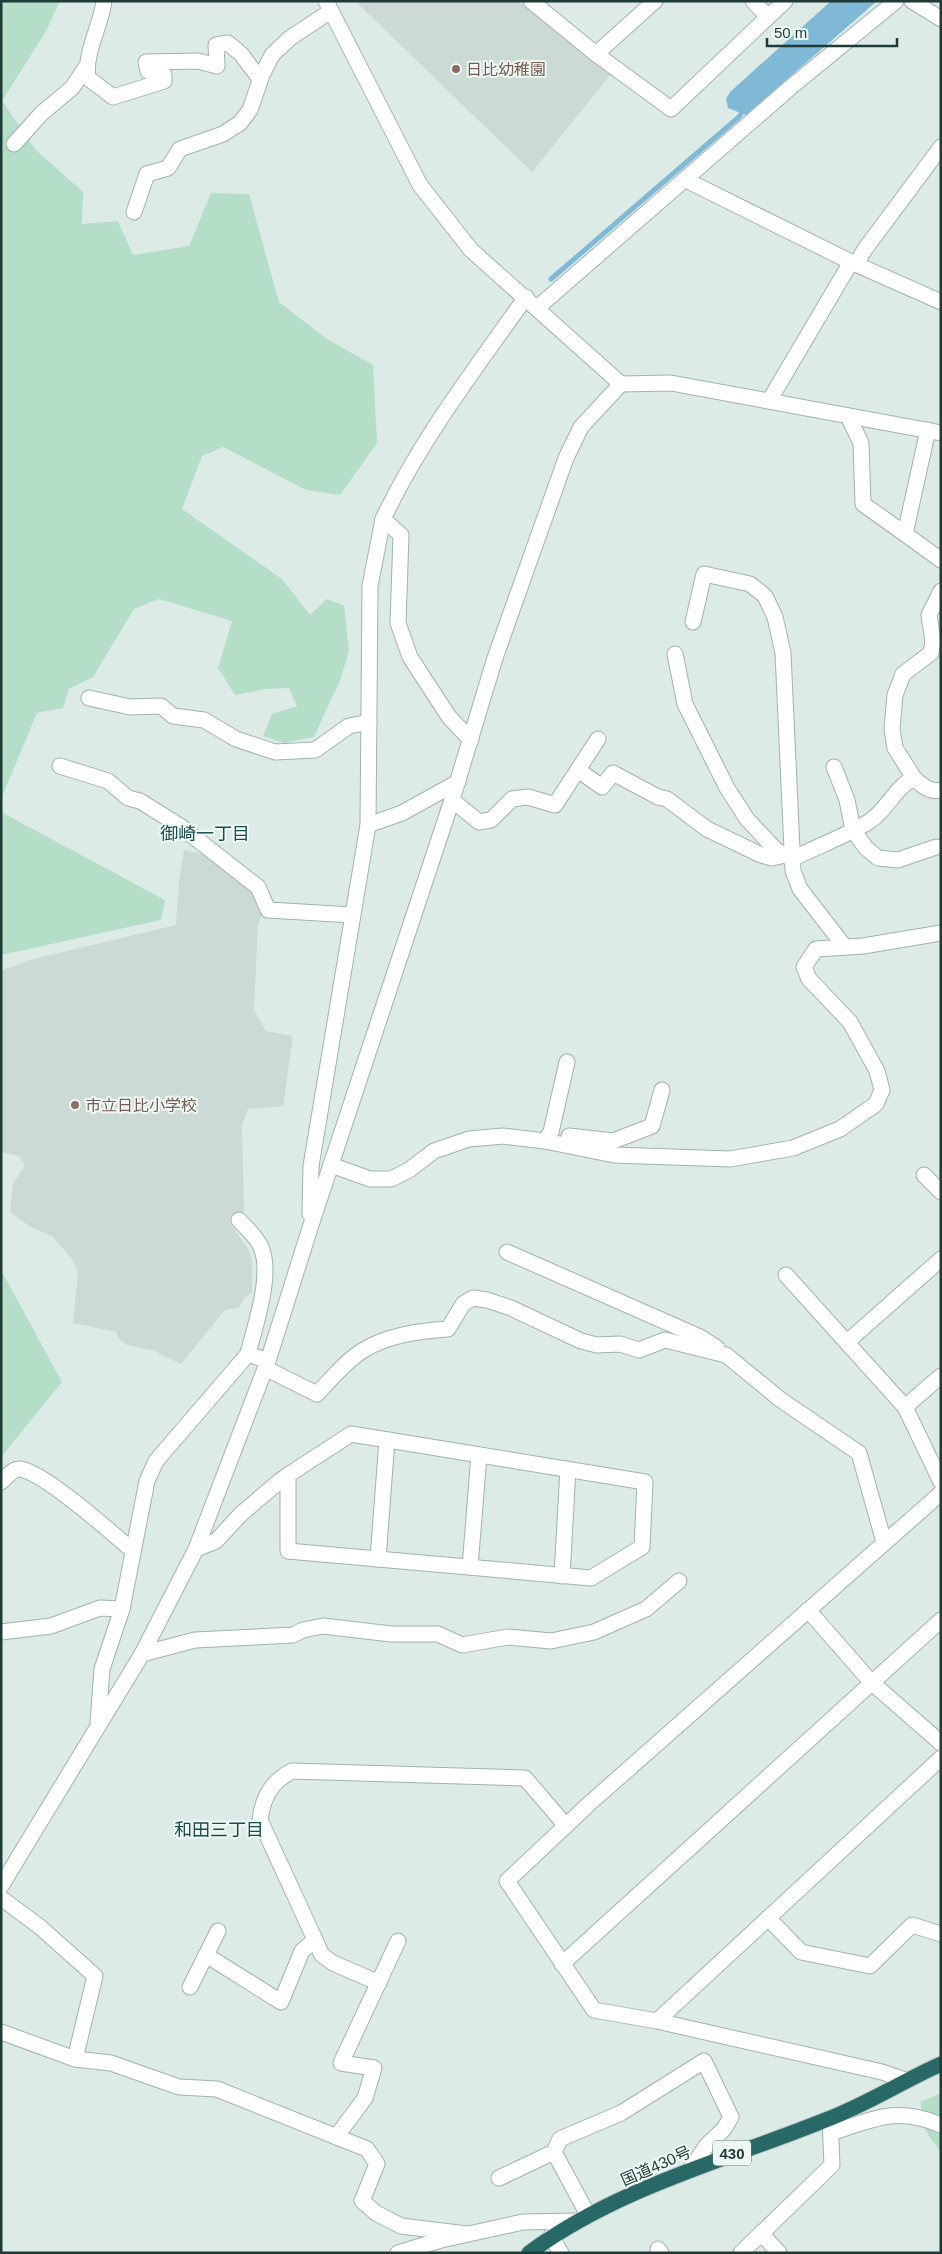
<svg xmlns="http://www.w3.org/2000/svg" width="942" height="2254" font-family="Helvetica,'Noto Sans JP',sans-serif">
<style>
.built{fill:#ccdad6}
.green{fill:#b4dec7}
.water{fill:#80b9d5}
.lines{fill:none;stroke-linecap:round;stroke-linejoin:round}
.stream{stroke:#80b9d5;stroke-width:5}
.minor-casing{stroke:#a0b3af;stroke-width:17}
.highway-casing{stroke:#c0c8c7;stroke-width:17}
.minor{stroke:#fff;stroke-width:15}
.highway{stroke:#286967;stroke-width:15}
.education-dot{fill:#8d6e63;stroke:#eef7f4;stroke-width:2}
.labels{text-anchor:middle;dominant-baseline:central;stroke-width:4;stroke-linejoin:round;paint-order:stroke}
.shield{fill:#eef7f4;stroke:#5c7370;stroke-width:1}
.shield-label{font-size:15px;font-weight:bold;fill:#1e3b38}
.education-label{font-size:16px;fill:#785e54;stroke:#eef7f4;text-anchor:start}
.street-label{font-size:16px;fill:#1e3b38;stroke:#eef7f4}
.neighbourhood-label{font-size:18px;fill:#194e4b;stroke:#eef7f4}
</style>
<rect width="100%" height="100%" fill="#ddebe7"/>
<!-- built -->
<g class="built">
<polygon points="355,1 518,1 611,74 532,172"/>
<polygon points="184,850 201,854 205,850 257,894 262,914 258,924 254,1010 266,1031 293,1036 283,1106 248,1109 242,1125 244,1211 230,1222 249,1251 252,1261 252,1292 245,1297 239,1308 225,1310 181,1364 152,1350 127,1345 117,1337 117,1332 73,1323 78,1272 72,1259 53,1237 29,1226 10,1212 13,1184 25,1165 19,1156 1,1152 1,971 29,960 176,925 179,880"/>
</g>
<!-- green -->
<g class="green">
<polygon points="1,1 60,1 46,31 2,101 36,150 83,192 82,224 118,221 133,255 189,246 211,193 249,194 279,302 327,339 373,365 377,443 340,495 306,490 223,447 202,456 182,509 282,579 310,615 327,599 344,606 349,651 341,678 314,737 284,743 263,736 272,714 297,706 289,688 266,689 235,695 218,668 232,621 159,599 134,609 93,677 69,689 63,708 37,713 1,799"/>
<polygon points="1,812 165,900 161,920 1,955"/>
<polygon points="1,1270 62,1382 1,1457"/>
<path d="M 941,2093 L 941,2151 C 925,2134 922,2125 921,2102 Z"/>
</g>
<!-- water -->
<polygon class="water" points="831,1 877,1 746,115 728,108 726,99 730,92"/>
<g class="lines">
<!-- stream -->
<polyline class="stream" points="551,279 740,116 744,107"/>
<defs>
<g id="minor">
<path d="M 104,1 C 101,26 84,53 88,78 L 113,97 L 164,81 L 164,75 L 148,71 L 146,62 L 198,61 L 217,66 L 216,45 L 228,43 L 241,54 L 260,79"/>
<polyline points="326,1 420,185 471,250 621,384 671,383 941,433"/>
<polyline points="531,1 596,54 671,109 785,1"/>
<polyline points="753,1 768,17"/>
<polyline points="912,1 941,19"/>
<polyline points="596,54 655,1"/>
<polyline points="14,144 42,113 72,88 86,67"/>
<polyline points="686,180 851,262 941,302"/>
<polyline points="134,212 147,174 168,168 180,149 223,134 240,123 250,110 262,75 272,55 290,38 331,11"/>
<polyline points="856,264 865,249 941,147"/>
<polyline points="537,308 791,87 896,1"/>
<polyline points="769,401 851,262"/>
<polyline points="848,416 861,443 863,504 905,534"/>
<polyline points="928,430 905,534 941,560"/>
<polyline points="693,622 704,574 750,584 765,596 775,617 783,653 793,871 800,889 845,947"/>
<path d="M 675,654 L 685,704 L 727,788 L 747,819 L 776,850 L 792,859 C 818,846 846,836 870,821 C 888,809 894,788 914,778 L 895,748 L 892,729 L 895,695 L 903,674 L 931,653 L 933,641 L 929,615 L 941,591"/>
<polyline points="89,698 130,707 161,706 173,716 204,720 236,739 275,752 315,750 349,726 369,722"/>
<path d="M 471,740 L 449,717 L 410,657 L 398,623 L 401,535 L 383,519 C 421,439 475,369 526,297"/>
<polyline points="60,766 108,781 128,798 140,801 180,826 258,887 268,910 352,915"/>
<polyline points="834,767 847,800 853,830 866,848 878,858 898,860 936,847"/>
<polyline points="578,770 602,787 613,773 658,797 667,799 707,829 761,855 772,858 785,855"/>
<path d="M 914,778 C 921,785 930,793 941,790"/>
<polyline points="452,800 479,822 491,820 512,799 528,797 555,805 598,739"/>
<polyline points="368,825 402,813 458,782"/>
<polyline points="569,1136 613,1141 652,1126 662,1090"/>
<polyline points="545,1141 551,1132 567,1062"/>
<polyline points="331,1165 370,1179 391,1179 409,1170 434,1151 469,1139 503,1136 545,1141 614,1155 730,1159 793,1148 840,1129 876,1104 882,1090 877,1071 850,1022 809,979 804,967 816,949 863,946 941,933"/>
<polyline points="924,1175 941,1192"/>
<polyline points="310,1214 311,1166 368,825 370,586 383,519"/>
<path d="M 239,1220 C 246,1228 257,1237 261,1247 C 273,1275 255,1325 248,1354"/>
<polyline points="507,1252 700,1337 717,1348"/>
<polyline points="786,1275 905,1407 941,1482"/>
<polyline points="847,1342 941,1259"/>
<path d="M 265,1368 L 317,1394 C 331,1379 345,1362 362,1351 C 387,1335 419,1331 448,1329 L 463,1304 L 473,1298 L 487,1300 L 511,1308 L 581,1341 L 597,1345 L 620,1344 L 639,1350 L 665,1340 L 726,1355 L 781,1400 L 859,1453 L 884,1542"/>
<polyline points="905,1407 941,1376"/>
<path d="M 1,1482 C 6,1478 13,1468 20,1469 C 44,1472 112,1533 133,1551"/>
<polyline points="196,1549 216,1541 241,1514 281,1480 288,1475 351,1434 645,1482 642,1547 591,1578 288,1551 288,1475"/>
<polyline points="378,1559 387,1440"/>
<polyline points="470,1567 479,1455"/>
<polyline points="562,1576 568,1469"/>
<polyline points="808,1610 871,1682 941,1743"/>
<polyline points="1,1632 51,1626 100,1608 122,1609"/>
<polyline points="142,1654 195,1640 293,1635 303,1630 323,1626 391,1634 438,1634 462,1645 508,1637 551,1641 594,1632 646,1609 679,1581"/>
<polyline points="98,1722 102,1669 122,1609 147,1481 156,1461 248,1354 268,1361"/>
<polyline points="1,1886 142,1654 196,1549 268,1361 310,1228 452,800 495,658 566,458 581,427 621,384"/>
<polyline points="1,1898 40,1927 95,1976 75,2059"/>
<polyline points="768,1918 801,1952 870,1966 912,1925 941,1934"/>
<polyline points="206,1955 281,2002 302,1951 315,1940"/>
<polyline points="562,1964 941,1620"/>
<path d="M 379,1983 L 333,1963 L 322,1955 L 260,1820 C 263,1797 271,1782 292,1771 L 525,1778 L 566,1826"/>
<polyline points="190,1987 218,1931"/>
<polyline points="657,2021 941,1758"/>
<polyline points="1,2032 75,2059 111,2063 179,2087 217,2089 367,2149 377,2164 362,2201 376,2213 401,2226 467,2234"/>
<polyline points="905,2080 882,2072 657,2021 594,2010 507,1881 590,1803 941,1493"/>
<path d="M 831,2133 C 874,2119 896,2106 941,2125"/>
<polyline points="336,2137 365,2098 374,2068 341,2063 398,1941"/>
<polyline points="499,2178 554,2152"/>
<polyline points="588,2215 554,2152 560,2139 621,2113 704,2061 731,2117 724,2129 707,2145 691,2168"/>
<polyline points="761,2233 779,2253"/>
<polyline points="551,2236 561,2253"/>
<polyline points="658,2249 661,2253"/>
<polyline points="398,2253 441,2240 523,2222 577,2221"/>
<polyline points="741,2253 832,2165 830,2118"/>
</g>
<path id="highway" d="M 529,2253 C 618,2187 727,2160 828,2119 C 867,2104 903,2081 941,2064"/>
</defs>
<!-- minor casing -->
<use href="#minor" class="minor-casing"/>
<!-- highway casing -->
<use href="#highway" class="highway-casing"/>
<!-- minor -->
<use href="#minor" class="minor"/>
<!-- highway -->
<use href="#highway" class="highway"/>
</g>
<!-- markers -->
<g class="education-dot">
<circle cx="456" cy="69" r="5"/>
<circle cx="75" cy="1105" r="5"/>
</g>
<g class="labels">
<!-- shield labels -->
<rect class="shield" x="713" y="2140.5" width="38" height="25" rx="4"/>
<g class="shield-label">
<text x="732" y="2153">430</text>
</g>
<!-- education labels -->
<g class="education-label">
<text x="466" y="69">日比幼稚園</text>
<text x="85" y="1105">市立日比小学校</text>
</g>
<!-- street labels -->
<g class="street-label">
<text transform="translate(656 2166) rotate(-24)">国道430号</text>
</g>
<!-- neighbourhood labels -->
<g class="neighbourhood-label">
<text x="205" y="834">御崎一丁目</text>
<text x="219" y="1830">和田三丁目</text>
</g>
</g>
<!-- border -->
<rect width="942" height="2254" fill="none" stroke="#1e3b38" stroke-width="5"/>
<!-- scale -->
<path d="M767 38v8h130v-8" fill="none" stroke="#1e3b38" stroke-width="2.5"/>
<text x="774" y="38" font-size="15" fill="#1e3b38" stroke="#eef7f4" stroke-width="4" paint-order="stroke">50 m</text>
</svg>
